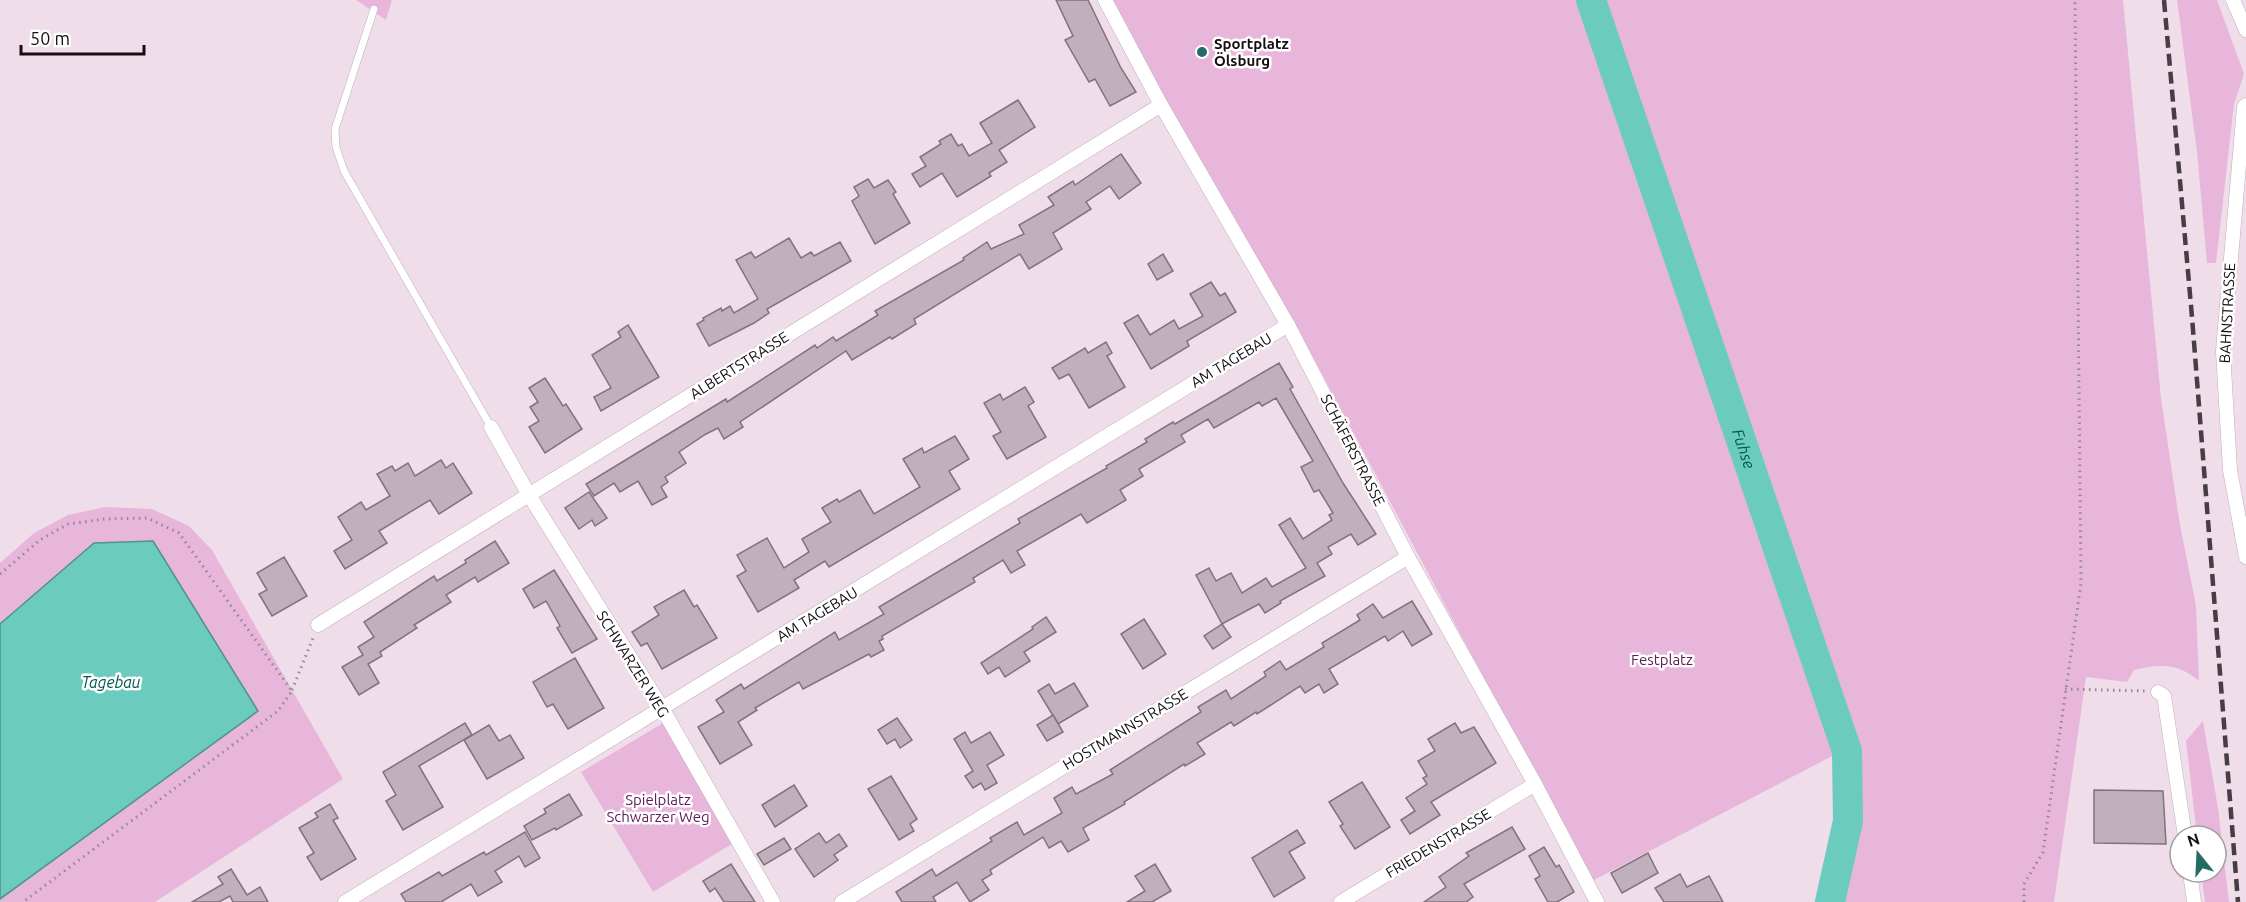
<svg xmlns="http://www.w3.org/2000/svg" width="2246" height="902" font-family="Ubuntu,sans-serif">
<style>
.green{fill:#e9b6db}
.water{fill:#6bcbbf;stroke:#51938b;stroke-width:1.5}
.lines{fill:none;stroke-linecap:round;stroke-linejoin:round}
.river{stroke:#6bcbbf;stroke-width:30}
.building{fill:#c0b0bb;stroke:#81727d;stroke-width:1.5}
.lane-casing{stroke:#bfafbb;stroke-width:8}
.street-casing{stroke:#bfafbb;stroke-width:15}
.path{stroke:#948891;stroke-width:3;stroke-dasharray:1.5 4.5;stroke-linecap:butt}
.lane{stroke:#fff;stroke-width:7}
.street{stroke:#fff;stroke-width:14}
.rail{stroke:#463e44;stroke-width:4.5;stroke-dasharray:12 6;stroke-linecap:butt}
.poi-dot{fill:#236c64;stroke:#fff;stroke-width:2}
.labels{text-anchor:middle;dominant-baseline:central;stroke-width:5;stroke-linejoin:round;paint-order:stroke}
.poi-label{font-size:15px;font-weight:bold;fill:#140f13;stroke:#fff;text-anchor:start}
.street-label{font-size:15px;fill:#140f13;stroke:#fff}
.park-label{font-size:15px;fill:#601a54;stroke:#fff}
.water-label{font-size:16px;font-style:italic;fill:#005851;stroke:#fff}
</style>
<rect width="100%" height="100%" fill="#efdeea"/>
<!-- green -->
<g class="green">
<polygon points="356,0 392,0 386,20"/>
<path d="M 1111,0 L 2123,0 L 2161,398 L 2179,519 L 2196,606 L 2199,681 C 2177,663 2161,664 2134,670 L 2127,682 L 2086,677 L 2054,902 L 1823,902 L 1841,817 L 1840,752 L 1594,880 L 1463,639 L 1294,321 L 1165,104 Z"/>
<polygon points="2177,0 2217,0 2244,74 2234,104 2216,263 2207,263 2197,152"/>
<polygon points="105,507 152,509 189,526 212,550 343,779 155,902 0,902 0,899 257,711 94,543 0,624 0,563 34,533 68,515"/>
<polygon points="2203,721 2218,808 2229,902 2205,902 2201,872 2216,872 2216,836 2197,836 2186,741"/>
<polygon points="663,723 735,842 653,892 581,772"/>
</g>
<!-- water -->
<polygon class="water" points="153,541 258,711 0,899 0,624 94,543"/>
<g class="lines">
<!-- river -->
<path class="river" id="s1" d="M 1591,0 L 1847,751 L 1848,821 L 1830,902"/>
</g>
<!-- building -->
<g class="building">
<polygon points="1056,0 1088,0 1121,68 1136,92 1110,106 1095,79 1089,82 1065,40 1073,36"/>
<polygon points="1018,100 1035,127 999,150 1007,162 989,173 991,176 957,197 942,173 920,187 912,174 926,166 920,157 941,144 939,141 951,134 958,146 962,144 969,156 992,143 980,123"/>
<polygon points="1121,154 1141,183 1119,199 1110,186 1086,202 1091,209 1053,233 1062,249 1029,269 1020,254 914,319 916,324 892,339 890,337 852,360 846,351 740,422 743,427 724,439 718,428 706,434 679,452 686,463 665,477 668,482 661,487 667,497 652,505 638,481 620,492 614,483 594,496 586,484 726,399 727,402 815,345 817,348 833,337 836,341 878,315 875,311 964,260 963,258 987,242 991,249 1024,234 1019,225 1054,205 1048,197 1073,181 1075,185"/>
<polygon points="868,179 874,188 888,180 896,192 893,194 910,223 875,244 852,201 859,196 854,187"/>
<polygon points="789,238 801,258 811,252 814,256 840,242 851,261 767,309 769,313 754,323 709,346 697,324 704,320 703,318 721,308 722,311 730,306 734,313 758,299 736,260 751,252 755,258"/>
<polygon points="1163,254 1173,271 1157,280 1148,264"/>
<polygon points="1211,282 1220,296 1225,293 1236,312 1187,341 1189,346 1151,369 1124,323 1138,315 1150,335 1174,320 1179,329 1203,316 1190,294"/>
<polygon points="628,325 659,377 601,411 594,397 611,388 592,355 621,337 618,332"/>
<polygon points="1106,342 1112,353 1107,356 1125,387 1089,408 1069,374 1059,379 1052,368 1085,348 1088,353"/>
<polygon points="1279,363 1293,387 1290,389 1343,483 1376,534 1358,545 1351,534 1328,547 1332,554 1317,563 1325,576 1280,601 1281,603 1265,613 1259,604 1222,624 1196,575 1209,568 1216,581 1231,573 1242,593 1266,578 1272,587 1306,568 1279,525 1290,518 1303,539 1332,520 1329,515 1333,513 1319,490 1314,492 1301,467 1313,461 1276,398 1262,406 1259,402 1214,428 1208,419 1181,435 1185,442 1139,469 1143,476 1120,490 1126,500 1087,523 1081,514 1017,551 1025,565 1011,573 1003,560 973,578 975,582 882,636 883,639 879,641 884,650 871,657 869,654 803,689 799,682 755,708 757,710 738,722 752,745 720,764 698,727 724,712 716,700 741,684 744,689 835,632 839,640 884,614 879,607 1020,523 1018,519 1107,468 1106,466 1147,442 1145,439 1173,422 1175,424"/>
<polygon points="545,378 563,406 566,404 582,429 545,453 529,427 539,421 530,407 538,402 529,388"/>
<polygon points="1025,387 1034,402 1028,406 1046,437 1007,459 993,436 1001,432 984,403 1000,394 1003,400"/>
<polygon points="955,436 969,459 949,471 960,489 829,567 825,561 794,580 799,588 758,612 737,576 746,571 737,555 767,538 784,568 809,552 802,539 831,522 822,508 837,499 839,502 860,490 874,514 920,487 903,459 922,448 924,453"/>
<polygon points="441,460 446,468 453,463 472,493 439,514 430,500 379,531 387,543 345,569 334,551 352,540 338,517 361,502 366,510 390,496 377,474 392,466 395,471 408,463 415,476"/>
<polygon points="589,492 607,518 595,526 592,520 579,529 565,508"/>
<polygon points="495,541 509,563 478,582 475,577 446,595 451,602 414,625 417,628 380,652 382,656 368,664 379,683 359,695 342,667 363,655 358,647 374,637 364,622 434,576 437,581 466,563 465,560"/>
<polygon points="284,557 307,596 272,616 259,594 267,590 257,573"/>
<polygon points="554,570 597,639 572,653 557,628 560,626 546,601 534,608 523,589"/>
<polygon points="684,590 694,607 697,605 717,638 662,669 647,643 641,646 632,632 659,615 654,607"/>
<polygon points="1412,601 1432,634 1412,646 1403,631 1388,641 1385,636 1329,669 1338,684 1324,693 1319,684 1305,693 1300,686 1257,714 1256,712 1234,726 1231,722 1197,743 1205,754 1185,766 1184,764 1124,802 1125,804 1083,828 1089,840 1068,852 1061,841 1049,848 1043,837 990,870 992,874 982,880 989,890 970,902 957,882 933,897 936,902 902,902 896,892 932,869 936,876 992,841 990,838 1017,822 1024,835 1062,813 1054,798 1072,787 1076,794 1113,774 1110,770 1201,712 1198,707 1226,690 1231,699 1266,676 1264,672 1280,661 1286,670 1324,647 1322,643 1360,620 1357,615 1373,604 1383,618"/>
<polygon points="1046,617 1056,632 1024,652 1030,661 1005,677 999,667 988,674 981,663 1033,629 1032,627"/>
<polygon points="1144,619 1166,654 1143,669 1121,634"/>
<polygon points="1222,624 1231,637 1213,649 1204,636"/>
<polygon points="575,658 604,708 568,729 553,704 547,707 533,682"/>
<polygon points="1074,683 1088,706 1058,724 1038,691 1049,684 1055,694"/>
<polygon points="1053,715 1063,732 1047,741 1037,725"/>
<polygon points="897,718 912,740 900,748 895,739 887,744 878,730"/>
<polygon points="465,723 472,735 419,766 443,807 403,830 386,801 396,795 383,772"/>
<polygon points="1455,723 1461,733 1474,727 1496,763 1431,802 1440,815 1410,834 1401,820 1415,811 1406,798 1427,784 1423,778 1427,776 1418,761 1435,751 1428,739"/>
<polygon points="489,725 499,741 510,735 524,758 487,779 464,740"/>
<polygon points="965,732 971,743 990,732 1004,755 987,765 997,783 985,790 981,783 973,788 965,776 973,771 954,739"/>
<polygon points="891,776 917,819 910,824 914,831 899,840 868,789"/>
<polygon points="1362,782 1390,827 1355,849 1340,826 1343,824 1329,802"/>
<polygon points="794,785 807,806 775,827 762,805"/>
<polygon points="2094,790 2163,791 2166,844 2094,843"/>
<polygon points="569,794 582,815 556,830 555,828 532,840 524,826 546,813 544,809"/>
<polygon points="330,804 338,818 333,820 356,859 321,880 307,857 314,853 299,828 318,817 315,813"/>
<polygon points="1512,827 1525,849 1464,884 1473,897 1466,902 1424,902 1446,887 1439,877 1469,856 1466,853"/>
<polygon points="1297,830 1305,843 1289,852 1305,878 1274,897 1252,858"/>
<polygon points="525,832 540,858 525,867 519,856 495,871 502,882 478,896 471,884 441,902 406,902 401,894 439,872 442,876 484,852 486,855"/>
<polygon points="819,833 826,843 839,834 847,846 834,855 838,860 814,877 795,849"/>
<polygon points="784,838 791,849 764,865 757,854"/>
<polygon points="1544,847 1556,867 1559,865 1574,892 1557,902 1548,902 1535,879 1540,876 1529,856"/>
<polygon points="1648,853 1658,873 1622,893 1611,873"/>
<polygon points="731,864 744,885 755,902 724,902 715,888 710,892 703,881"/>
<polygon points="1155,864 1171,891 1152,902 1127,902 1145,891 1135,876"/>
<polygon points="231,869 247,895 260,887 268,902 233,902 230,896 219,902 192,902 223,884 218,877"/>
<polygon points="1680,874 1687,887 1709,876 1723,902 1664,902 1655,888"/>
</g>
<g class="lines">
<defs>
<polyline id="lane" points="374,9 335,129 336,147 344,171 491,427"/>
<g id="street">
<polyline points="1105,0 1161,105 1288,325 1408,557 1535,784 1597,902"/>
<polyline points="2233,0 2246,30"/>
<polyline points="2246,105 2244,107 2223,351 2230,470 2246,557"/>
<polyline points="491,427 529,495 662,708 773,902"/>
<polyline points="318,625 1161,105"/>
<polyline points="2158,692 2164,696 2185,836"/>
<polyline points="2190,872 2194,902"/>
<polyline points="345,902 1288,325"/>
<polyline points="842,902 1408,557"/>
<polyline points="1341,902 1535,784"/>
</g>
</defs>
<!-- lane casing -->
<use href="#lane" class="lane-casing"/>
<!-- street casing -->
<use href="#street" class="street-casing"/>
<!-- path -->
<g class="path">
<polyline points="0,574 40,540 68,524 105,519 147,518 179,533 292,691 278,711 23,902"/>
<polyline points="2065,689 2145,691"/>
<polyline points="292,690 313,638"/>
<polyline points="2024,902 2024,884 2043,852 2081,583 2075,0"/>
</g>
<!-- lane -->
<use href="#lane" class="lane"/>
<!-- street -->
<use href="#street" class="street"/>
<!-- rail -->
<polyline class="rail" points="2164,0 2192,317 2238,902"/>
</g>
<!-- markers -->
<circle class="poi-dot" cx="1202" cy="52" r="6"/>
<g class="labels">
<!-- poi labels -->
<g class="poi-label">
<text x="1214" y="43">Sportplatz<tspan x="1214" dy="17">Ölsburg</tspan></text>
</g>
<!-- street labels -->
<g class="street-label">
<text transform="translate(2227 313) rotate(-87)">BAHNSTRASSE</text>
<text transform="translate(1231 360) rotate(-31)">AM TAGEBAU</text>
<text transform="translate(739 365) rotate(-32)">ALBERTSTRASSE</text>
<text transform="translate(1353 450) rotate(63)">SCHÄFERSTRASSE</text>
<text transform="translate(817 614) rotate(-31)">AM TAGEBAU</text>
<text transform="translate(633 664) rotate(58)">SCHWARZER WEG</text>
<text transform="translate(1125 729) rotate(-31)">HOSTMANNSTRASSE</text>
<text transform="translate(1438 843) rotate(-31)">FRIEDENSTRASSE</text>
</g>
<!-- park labels -->
<g class="park-label">
<text x="1662" y="659">Festplatz</text>
<text x="658" y="799">Spielplatz<tspan x="658" dy="17">Schwarzer Weg</tspan></text>
</g>
<!-- water labels -->
<g class="water-label">
<text stroke="none"><textPath href="#s1" startOffset="474">Fuhse</textPath></text>
<text x="111" y="682">Tagebau</text>
</g>
</g>
<!-- north arrow -->
<g transform="translate(2198 854) rotate(342)"><circle r="28" fill="#ffffff" stroke="#a19fa1" stroke-width="1.5"/>
<path d="M0-4.5L10 22L0 15L-10 22Z" fill="#236c64"/>
<text y="-9" font-size="16" font-weight="bold" text-anchor="middle" fill="#140f13">N</text>
</g>
<!-- scale -->
<path d="M21 45v9h123v-9" fill="none" stroke="#140f13" stroke-width="3"/>
<text x="30" y="45" font-size="18" fill="#140f13" stroke="#ffffff" stroke-width="4.5" paint-order="stroke">50 m</text>
</svg>
